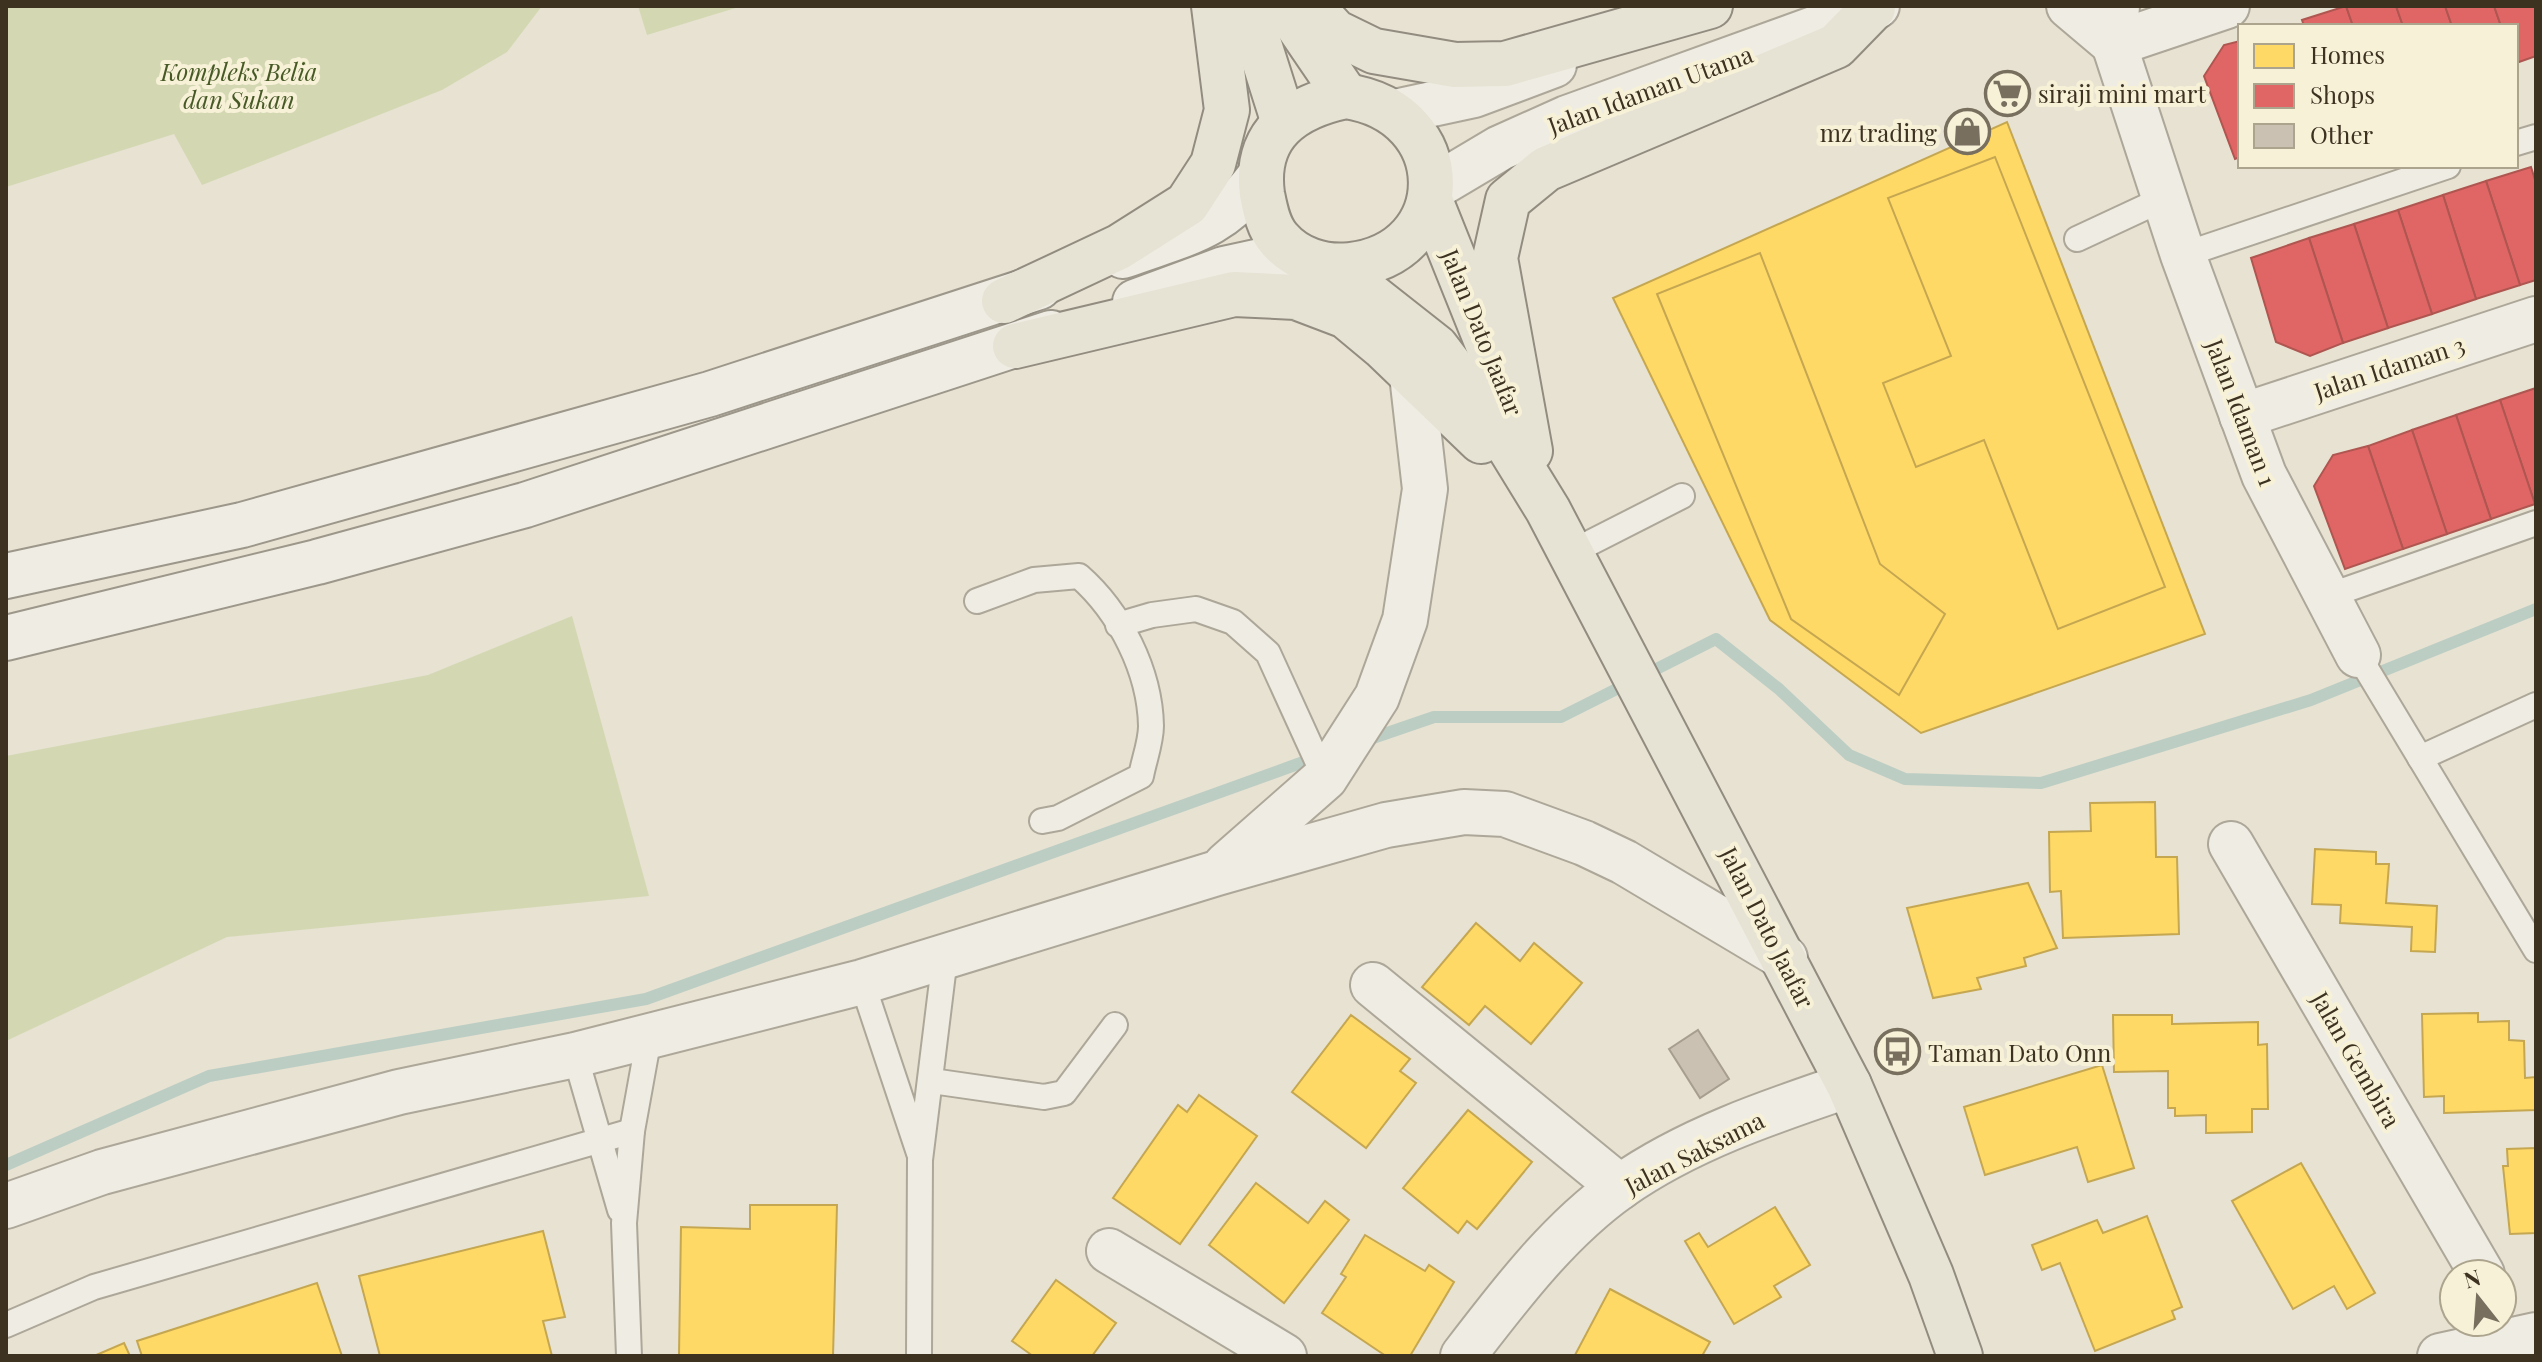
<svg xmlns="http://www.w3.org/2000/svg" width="2542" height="1362" font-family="'Playfair Display',serif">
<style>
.green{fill:#d3d8b3}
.homes{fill:#ffd966;stroke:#c5a751;stroke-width:2}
.shops{fill:#e06666;stroke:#af5651;stroke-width:2}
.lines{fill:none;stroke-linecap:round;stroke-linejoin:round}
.stream{stroke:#bccdc4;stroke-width:12}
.building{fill:#cbc1b2;stroke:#a89e8f;stroke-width:2}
.lane-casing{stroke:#ada799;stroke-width:28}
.street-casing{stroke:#ada799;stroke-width:48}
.secondary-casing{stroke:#9c978a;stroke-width:48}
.primary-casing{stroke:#928c80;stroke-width:48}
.lane{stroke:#efece3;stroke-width:24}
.street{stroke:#efece3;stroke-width:44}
.secondary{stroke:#efece3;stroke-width:44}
.primary{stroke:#e6e3d4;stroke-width:44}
.labels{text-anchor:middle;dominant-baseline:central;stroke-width:8;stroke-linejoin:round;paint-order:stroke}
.park-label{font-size:24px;font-style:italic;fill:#475a26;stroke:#f7f1d8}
.street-label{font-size:24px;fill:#3d3120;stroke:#f7f1d8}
.poi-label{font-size:24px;fill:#3d3120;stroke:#f7f1d8;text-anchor:start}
</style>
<rect width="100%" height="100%" fill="#e7e2d1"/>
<!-- green -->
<g class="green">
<polygon points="6,6 542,6 507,52 442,90 202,185 174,134 6,187"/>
<polygon points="638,6 742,6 647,35"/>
<polygon points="572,616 649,896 227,937 6,1041 6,756 428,675"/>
</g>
<!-- homes -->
<g class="homes">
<polygon points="2007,122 2205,634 1921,733 1770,620 1613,298"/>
<polygon points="1995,157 2165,587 2058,629 1984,440 1916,467 1883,383 1951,356 1888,198"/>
<polygon points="1760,253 1880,564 1945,614 1899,695 1791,619 1657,294"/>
<polygon points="2155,802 2156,857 2177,857 2179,934 2063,938 2061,891 2050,892 2049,832 2091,831 2090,803"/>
<polygon points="2315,849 2376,852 2376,864 2389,864 2386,903 2437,906 2435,952 2411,951 2412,927 2340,923 2341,905 2312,904"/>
<polygon points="2028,883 2057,948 2024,958 2026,966 1977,978 1981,989 1933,998 1907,908"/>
<polygon points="1476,923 1520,961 1534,943 1582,983 1531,1044 1485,1006 1469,1025 1422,987"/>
<polygon points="2478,1013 2478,1022 2509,1021 2509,1040 2524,1041 2525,1078 2536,1077 2536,1110 2444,1113 2444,1096 2424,1097 2422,1014"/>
<polygon points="1351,1015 1410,1059 1400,1071 1416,1083 1366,1148 1292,1092"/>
<polygon points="2113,1015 2172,1015 2172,1024 2258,1022 2258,1045 2267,1044 2268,1109 2252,1109 2252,1132 2206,1133 2206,1115 2175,1116 2175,1108 2168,1108 2168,1071 2114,1072"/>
<polygon points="2102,1065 2134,1168 2088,1182 2077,1147 1985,1175 1964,1107"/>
<polygon points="1199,1095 1257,1136 1180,1244 1113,1198 1178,1105 1187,1112"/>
<polygon points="1468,1110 1532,1162 1477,1229 1467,1221 1458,1233 1403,1188"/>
<polygon points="2536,1148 2536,1233 2510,1234 2503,1166 2508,1166 2507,1149"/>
<polygon points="2301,1163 2375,1293 2347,1309 2334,1286 2293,1309 2232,1201"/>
<polygon points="1256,1183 1308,1223 1325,1201 1349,1220 1284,1303 1209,1245"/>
<polygon points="750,1205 837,1205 833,1356 679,1356 681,1227 750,1229"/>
<polygon points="1775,1207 1810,1265 1774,1286 1781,1297 1734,1324 1685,1241 1699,1233 1708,1247"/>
<polygon points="2147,1216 2182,1307 2172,1311 2175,1319 2095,1351 2060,1263 2042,1270 2032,1245 2097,1220 2103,1233"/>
<polygon points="543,1231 565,1317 543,1321 552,1356 380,1356 359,1276"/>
<polygon points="1365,1235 1425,1271 1429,1265 1454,1282 1410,1356 1386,1356 1322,1313 1346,1277 1341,1274"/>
<polygon points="1056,1280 1116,1323 1092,1356 1033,1356 1012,1341"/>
<polygon points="317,1283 342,1356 142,1356 137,1341"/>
<polygon points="1610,1289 1710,1342 1702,1356 1575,1355"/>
<polygon points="124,1343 130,1356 94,1356"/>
</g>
<!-- shops -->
<g class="shops">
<polygon points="2346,6 2353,26 2304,26 2302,20"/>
<polygon points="2346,6 2396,6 2403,26 2353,26"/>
<polygon points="2396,6 2445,6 2452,26 2403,26"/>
<polygon points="2445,6 2494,6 2501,26 2452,26"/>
<polygon points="2494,6 2536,6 2536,56 2516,63 2516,26 2501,26"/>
<polygon points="2240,41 2240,157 2235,159 2204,76 2224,45"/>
<polygon points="2531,167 2536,183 2536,280 2520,285 2486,181"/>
<polygon points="2486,181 2520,285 2476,299 2443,195"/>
<polygon points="2443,195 2476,299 2432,314 2398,210"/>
<polygon points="2398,210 2432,314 2388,328 2354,224"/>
<polygon points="2354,224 2388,328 2343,343 2309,238"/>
<polygon points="2309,238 2343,343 2310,356 2276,342 2251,258"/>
<polygon points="2536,388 2536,504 2535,504 2500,400"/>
<polygon points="2500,400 2535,504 2491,519 2456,415"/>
<polygon points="2456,415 2491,519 2447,534 2412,430"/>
<polygon points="2412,430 2447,534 2403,549 2368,446"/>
<polygon points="2368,446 2403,549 2345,569 2314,486 2333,455"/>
</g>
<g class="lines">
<!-- stream -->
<g class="stream">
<polyline points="1364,741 1434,717 1561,717 1716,639 1779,689 1849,755 1905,779 2041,783 2311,700 2536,609"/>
<polyline points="6,1165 209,1076 646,999 1320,756"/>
</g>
</g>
<!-- building -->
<polygon class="building" points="1698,1030 1729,1079 1700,1098 1669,1049"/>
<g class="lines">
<defs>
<g id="lane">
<polyline points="2516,143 2536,137"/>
<polyline points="2077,239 2165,198"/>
<polyline points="2183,255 2448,166"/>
<polyline points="1572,552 1682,496"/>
<polyline points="2328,596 2536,523"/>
<path d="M 977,601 L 1034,580 L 1079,576 C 1120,612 1150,671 1151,726 C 1151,742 1144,760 1141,776 L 1058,818 L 1042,821"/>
<polyline points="1118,625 1152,615 1196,609 1233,622 1268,653 1325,778"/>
<polyline points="2358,655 2536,950"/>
<polyline points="2420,758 2536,705"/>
<polyline points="862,982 919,1153"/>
<polyline points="575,1055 620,1210"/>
<polyline points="932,1081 1044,1097 1064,1093 1115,1025"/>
<polyline points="6,1325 94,1287 632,1131"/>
<polyline points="629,1356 624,1223 632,1131 649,1037"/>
<polyline points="919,1356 920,1160 945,957"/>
</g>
<g id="street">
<polyline points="2069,6 2114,44"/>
<polyline points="2117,6 2114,44 2183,255 2264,475 2358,655"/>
<polyline points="2114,44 2227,6"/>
<polyline points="1395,112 1474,95 1554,65"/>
<polyline points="1431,189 1500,148 1567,118 1877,6"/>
<polyline points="2242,416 2536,319"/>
<polyline points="2231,844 2482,1274"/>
<polyline points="1226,865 1325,778 1377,697 1405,620 1425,489 1412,375"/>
<polyline points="1373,985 1620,1187"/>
<polyline points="6,1206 102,1172 399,1092 575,1055 862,982 1217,873 1386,825 1464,812 1505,814 1584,843 1624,862 1785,958"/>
<polyline points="1109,1251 1284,1356"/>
<path d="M 1463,1356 C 1509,1296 1558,1231 1620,1187 C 1688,1139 1772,1111 1849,1085"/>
<polyline points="2440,1356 2536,1335"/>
</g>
<g id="secondary">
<path d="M 1123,256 C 1182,234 1221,230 1260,176"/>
<polyline points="1135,302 1224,269 1293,254"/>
<polyline points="6,576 242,525 710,394 1039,287"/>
<polyline points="6,638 317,562 525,505 1051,333"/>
</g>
<g id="primary">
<polyline points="1247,6 1284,123"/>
<polyline points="1311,6 1335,32 1374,51 1455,65 1505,64 1710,6"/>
<polyline points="1286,8 1346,96"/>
<path d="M 1346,96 C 1459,113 1458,253 1350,265 C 1323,268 1296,259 1279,239 C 1268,227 1265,209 1262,194 C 1254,134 1293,107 1346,96 Z"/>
<polyline points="1430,200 1493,357"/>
<polyline points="1333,266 1436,347 1497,427 1548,510 1849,1085 1931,1275 1960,1356"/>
<polyline points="1004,301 1119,247 1187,204 1213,164 1227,110 1214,6"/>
<polyline points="1015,346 1234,294 1296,297 1346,316 1382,346 1481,441"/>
<polyline points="1530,451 1495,258 1508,200 1546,169 1836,46 1873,8"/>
</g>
</defs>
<!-- lane casing -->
<use href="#lane" class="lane-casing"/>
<!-- street casing -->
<use href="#street" class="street-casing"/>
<!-- secondary casing -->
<use href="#secondary" class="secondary-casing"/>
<!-- primary casing -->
<use href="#primary" class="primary-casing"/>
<!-- lane -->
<use href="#lane" class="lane"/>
<!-- street -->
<use href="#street" class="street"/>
<!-- secondary -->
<use href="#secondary" class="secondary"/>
<!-- primary -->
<use href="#primary" class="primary"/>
</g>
<!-- icons -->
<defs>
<symbol id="supermarket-ring" viewBox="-11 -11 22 22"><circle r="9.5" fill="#f7f1d8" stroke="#786f5e" stroke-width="1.5"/><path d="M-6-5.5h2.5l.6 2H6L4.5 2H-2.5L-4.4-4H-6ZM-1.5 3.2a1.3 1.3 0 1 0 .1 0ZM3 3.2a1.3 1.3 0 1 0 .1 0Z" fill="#786f5e"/></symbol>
<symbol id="shop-ring" viewBox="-11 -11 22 22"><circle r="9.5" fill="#f7f1d8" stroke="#786f5e" stroke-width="1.5"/><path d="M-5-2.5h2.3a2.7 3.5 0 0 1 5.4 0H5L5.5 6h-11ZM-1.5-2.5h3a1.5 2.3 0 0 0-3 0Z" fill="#786f5e"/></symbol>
<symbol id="bus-ring" viewBox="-11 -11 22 22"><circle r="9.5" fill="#f7f1d8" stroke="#786f5e" stroke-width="1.5"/><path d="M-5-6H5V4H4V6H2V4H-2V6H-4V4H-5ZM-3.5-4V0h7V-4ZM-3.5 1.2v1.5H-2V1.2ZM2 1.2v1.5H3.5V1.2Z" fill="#786f5e"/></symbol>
</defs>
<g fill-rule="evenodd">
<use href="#supermarket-ring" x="1982" y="68" width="51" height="51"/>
<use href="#shop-ring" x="1942" y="106" width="51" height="51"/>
<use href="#bus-ring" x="1872" y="1026" width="51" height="51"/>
</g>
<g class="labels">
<!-- park labels -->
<g class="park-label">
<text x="239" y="71">Kompleks Belia<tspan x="239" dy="28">dan Sukan</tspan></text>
</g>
<!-- street labels -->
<g class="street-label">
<text transform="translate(1650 89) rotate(-20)">Jalan Idaman Utama</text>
<text transform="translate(1483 332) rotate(68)">Jalan Dato Jaafar</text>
<text transform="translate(2389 367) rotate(-18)">Jalan Idaman 3</text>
<text transform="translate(2242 412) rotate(69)">Jalan Idaman 1</text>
<text transform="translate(1768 927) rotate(63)">Jalan Dato Jaafar</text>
<text transform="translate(2357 1059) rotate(60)">Jalan Gembira</text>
<text transform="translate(1694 1152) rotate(-27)">Jalan Saksama</text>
</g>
<!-- poi labels -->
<g class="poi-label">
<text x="2038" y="93">siraji mini mart</text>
<text x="1937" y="132" text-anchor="end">mz trading</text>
<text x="1928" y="1052">Taman Dato Onn</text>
</g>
</g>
<!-- border -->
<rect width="2542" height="1362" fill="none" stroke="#3d3120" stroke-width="16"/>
<!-- legend -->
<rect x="2238" y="24" width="280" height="144" fill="#f7f1d8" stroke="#ada48e" stroke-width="2"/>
<rect x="2254" y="44" width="40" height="24" fill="#ffd966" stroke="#ada48e" stroke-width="2"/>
<text x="2310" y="64" font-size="24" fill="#3d3120">Homes</text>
<rect x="2254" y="84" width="40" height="24" fill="#e06666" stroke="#ada48e" stroke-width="2"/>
<text x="2310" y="104" font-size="24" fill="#3d3120">Shops</text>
<rect x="2254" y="124" width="40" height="24" fill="#cbc1b2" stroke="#ada48e" stroke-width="2"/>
<text x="2310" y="144" font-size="24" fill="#3d3120">Other</text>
<!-- north arrow -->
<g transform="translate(2478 1298) rotate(343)"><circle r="38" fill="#f7f1d8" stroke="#ada48e" stroke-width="2"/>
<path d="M0-6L14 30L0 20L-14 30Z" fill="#786f5e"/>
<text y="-12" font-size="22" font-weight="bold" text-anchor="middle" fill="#3d3120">N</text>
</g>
</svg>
